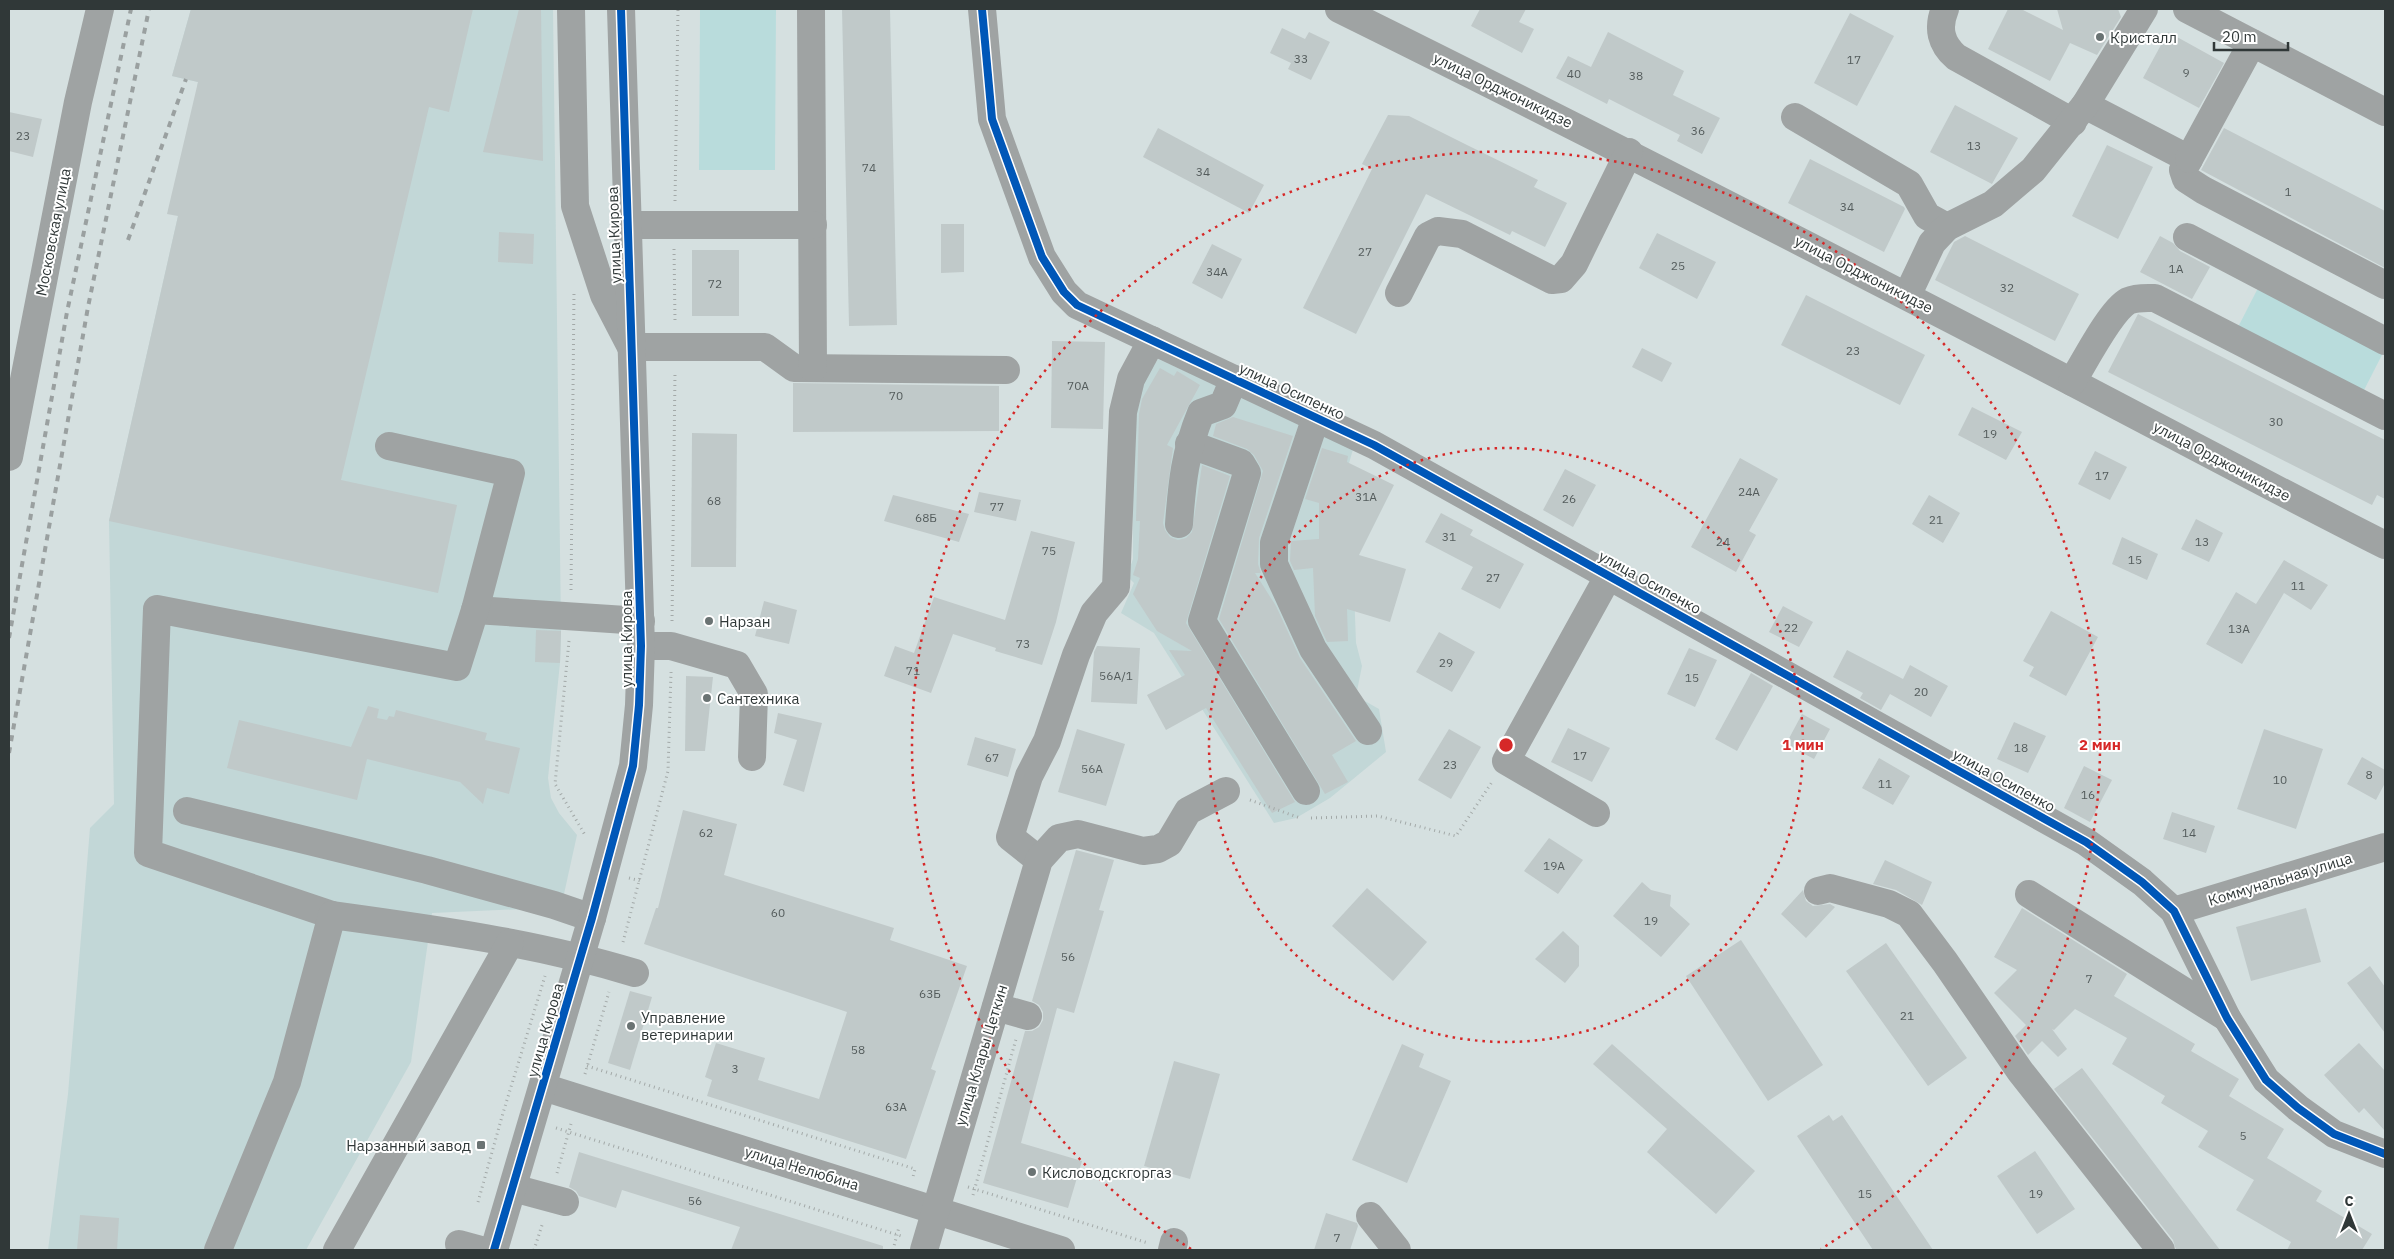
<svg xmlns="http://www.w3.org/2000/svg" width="2394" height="1259" font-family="'IBM Plex Sans',sans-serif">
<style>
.built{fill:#c2d7d7}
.green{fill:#b9dcdc}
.building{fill:#c0c9c9}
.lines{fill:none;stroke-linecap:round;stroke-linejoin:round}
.path{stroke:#a3a9a8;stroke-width:3;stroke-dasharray:1 4;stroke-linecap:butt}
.minor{stroke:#9fa3a3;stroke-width:28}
.rail{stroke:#9aa0a0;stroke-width:4;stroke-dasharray:6 6;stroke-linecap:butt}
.cycleway-casing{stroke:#fff;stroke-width:11}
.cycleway{stroke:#0057b8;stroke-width:8}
.ring{fill:none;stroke:#d62828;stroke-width:2.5;stroke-dasharray:2.5 5}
.poi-dot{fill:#6a7373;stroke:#fff;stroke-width:2}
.labels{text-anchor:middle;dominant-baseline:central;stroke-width:4;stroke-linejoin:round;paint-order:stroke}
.number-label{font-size:12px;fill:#545c5c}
.poi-label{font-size:15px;fill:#303838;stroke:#fff;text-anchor:start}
.street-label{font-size:15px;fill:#303838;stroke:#fff}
.centre{fill:#d62828;stroke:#fff;stroke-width:2.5}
.ring-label{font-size:15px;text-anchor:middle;font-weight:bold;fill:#d62828;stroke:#fff;stroke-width:4;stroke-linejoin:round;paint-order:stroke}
</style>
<rect width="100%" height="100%" fill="#d5e0e0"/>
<!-- built -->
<g class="built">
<polygon points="191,9 553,9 561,629 560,663 548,778 551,798 559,813 577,835 562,903 547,908 432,913 411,1062 306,1250 48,1250 68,1094 90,828 114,804 109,521 178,216 198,82 172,76"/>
<polygon points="1158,359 1354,446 1338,501 1353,562 1356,643 1362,666 1356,696 1379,709 1386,752 1330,798 1296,818 1274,823 1154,633 1121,613 1134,583 1127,576 1133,559 1132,411 1140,386"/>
</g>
<!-- green -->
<g class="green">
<polygon points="700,9 776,9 775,170 699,170"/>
<polygon points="2265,288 2384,351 2361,396 2236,331 2257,290"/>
</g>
<!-- building -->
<g class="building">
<polygon points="191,9 473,9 449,112 429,107 341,480 457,505 438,593 109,521 178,216 167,214 198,82 172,76"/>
<polygon points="519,9 541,9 543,161 483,152"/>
<polygon points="842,9 890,9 897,325 849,326"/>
<polygon points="1480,9 1526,9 1519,22 1534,29 1522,53 1471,26"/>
<polygon points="2008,9 2021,9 2063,30 2057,9 2118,9 2121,17 2097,55 2070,43 2050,81 1988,49"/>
<polygon points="1850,13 1894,36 1857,106 1814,83"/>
<polygon points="1282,28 1305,39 1309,32 1330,42 1311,80 1288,69 1291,63 1270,53"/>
<polygon points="1608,32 1684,71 1673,95 1720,118 1702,154 1677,141 1680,135 1609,99 1607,104 1556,78 1568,56 1591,67"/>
<polygon points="2168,32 2224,63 2199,108 2143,78"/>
<polygon points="1955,105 2018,138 1992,184 1930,152"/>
<polygon points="9,112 42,119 33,157 9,151"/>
<polygon points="1388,115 1409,116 1467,145 1538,180 1534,187 1567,203 1545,247 1512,231 1510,235 1426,194 1356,334 1303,308 1372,169 1362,164"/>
<polygon points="1158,128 1264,185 1249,213 1143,157"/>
<polygon points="2224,128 2385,211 2385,268 2201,170"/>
<polygon points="2107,145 2153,167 2118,239 2072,216"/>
<polygon points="1810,159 1904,207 1905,209 1884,252 1788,203"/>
<polygon points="941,224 964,224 964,272 941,273"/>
<polygon points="499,232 534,234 533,264 498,262"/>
<polygon points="1657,233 1716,262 1697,299 1639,268"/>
<polygon points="1965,236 2079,294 2055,341 1935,280 1954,242"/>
<polygon points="2160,236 2173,243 2180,251 2210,267 2192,299 2140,272"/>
<polygon points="1212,244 1242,259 1222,299 1192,283"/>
<rect x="692" y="250" width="47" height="66"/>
<polygon points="1806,295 1925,355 1900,405 1781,345"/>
<polygon points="2138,314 2385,440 2385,499 2377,495 2372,505 2108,372"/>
<polygon points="1052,341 1105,342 1103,429 1051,428"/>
<polygon points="1642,348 1672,363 1662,382 1632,367"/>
<polygon points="1160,368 1174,376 1177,371 1200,385 1167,445 1173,448 1163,523 1165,530 1170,537 1178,540 1186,538 1192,532 1202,465 1230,476 1186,623 1295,802 1272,813 1206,708 1166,730 1147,695 1185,675 1169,650 1192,651 1157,631 1133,594 1140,578 1133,575 1138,559 1140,521 1136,521 1139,414 1142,399"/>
<polygon points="793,383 999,386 999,431 793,432"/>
<polygon points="1972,407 2022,432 2006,460 1958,435"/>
<polygon points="1233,417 1293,436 1259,538 1258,564 1261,573 1255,573 1276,606 1300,658 1356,741 1332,755 1348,782 1325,794 1219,619 1263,471 1254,455 1247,449 1213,436 1216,424"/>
<polygon points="692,433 737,434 736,567 691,567"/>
<polygon points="1322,448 1348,456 1347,462 1394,485 1359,555 1406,569 1390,622 1347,609 1348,641 1327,642 1315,616 1313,568 1294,570 1290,561 1291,541 1319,539 1319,503 1305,499"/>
<polygon points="2095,451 2127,467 2110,500 2078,484"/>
<polygon points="1740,458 1778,479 1749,531 1756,535 1736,572 1691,547"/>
<polygon points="1565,469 1596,485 1573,527 1543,510"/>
<polygon points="979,492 1021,500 1016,521 974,512"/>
<polygon points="893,495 969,514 959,542 884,521"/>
<polygon points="1929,495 1960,513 1943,543 1912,524"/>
<polygon points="1441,513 1473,530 1470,535 1524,564 1500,609 1461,589 1473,567 1425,542"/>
<polygon points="2196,519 2223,533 2209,562 2181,549"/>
<polygon points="1031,531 1075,542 1056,622 1042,665 995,651 996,648 953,634 931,693 884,676 895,646 914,653 934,597 1005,620"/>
<polygon points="2122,537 2158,554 2147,580 2112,564"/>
<polygon points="2284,560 2328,585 2311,610 2284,593 2242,664 2206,644 2236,592 2256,604"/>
<polygon points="764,601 797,610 789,644 755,636"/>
<polygon points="1783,606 1813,622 1799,647 1769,632"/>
<polygon points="2051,611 2098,637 2066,696 2029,676 2034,667 2023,661"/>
<polygon points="536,630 561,631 560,663 535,662"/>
<polygon points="1439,632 1475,652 1452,692 1416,672"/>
<polygon points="1097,646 1140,648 1137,704 1091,702 1094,652"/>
<polygon points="1689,648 1717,660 1695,707 1667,694"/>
<polygon points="1847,650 1903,679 1910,665 1948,686 1931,717 1890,694 1881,710 1860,698 1863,693 1833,677"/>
<polygon points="1751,673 1773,686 1737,751 1715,739"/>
<polygon points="686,676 713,677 705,751 685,751"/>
<polygon points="368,706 379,709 377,718 387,720 389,716 394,717 396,710 487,733 485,740 520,748 509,794 487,788 483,804 460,782 367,759 357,800 227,768 239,720 351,747"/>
<polygon points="778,713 822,723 804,792 783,785 797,740 774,733"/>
<polygon points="1802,714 1830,729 1814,759 1786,744"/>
<polygon points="2014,722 2046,736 2028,773 1997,759"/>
<polygon points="1568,728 1610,748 1592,782 1551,762"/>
<polygon points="1077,729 1125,744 1106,806 1058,792"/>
<polygon points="1449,729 1481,747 1451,799 1418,780"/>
<polygon points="2264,729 2323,749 2296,829 2237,809"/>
<polygon points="975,737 1016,749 1008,777 967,765"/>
<polygon points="2362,757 2385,770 2385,783 2376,800 2347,784"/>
<polygon points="1879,758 1910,776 1893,805 1862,788"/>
<polygon points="2084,766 2112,780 2090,822 2064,808"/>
<polygon points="683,810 737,824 724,875 894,928 890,940 967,966 931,1069 936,1071 906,1159 707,1096 712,1080 705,1077 716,1043 765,1058 758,1080 819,1099 847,1012 644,944 656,908 658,908"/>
<polygon points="2172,812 2215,826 2206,853 2163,839"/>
<polygon points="1549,838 1583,860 1558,894 1524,871"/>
<polygon points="1076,850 1114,860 1099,910 1104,911 1074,1013 1057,1008 1021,1143 1082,1161 1068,1208 983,1183 1025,1031 1032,1031 1039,1027 1043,1020 1043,1012 1039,1005 1032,1001"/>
<polygon points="1885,860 1932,882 1922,905 1896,890 1873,884"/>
<polygon points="1642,882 1651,890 1671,895 1670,906 1690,924 1661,957 1613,916"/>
<polygon points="1367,888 1427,942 1393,981 1332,926"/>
<polygon points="1803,890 1806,901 1813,906 1830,904 1835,907 1806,938 1781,914"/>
<polygon points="2022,908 2127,974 2114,996 2195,1044 2191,1051 2239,1079 2229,1096 2284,1129 2267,1158 2322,1191 2316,1201 2372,1234 2362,1250 2287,1250 2291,1242 2236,1210 2254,1180 2198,1147 2208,1131 2161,1103 2165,1096 2112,1064 2127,1038 2075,1009 2054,1030 2052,1029 2067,1049 2058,1057 2042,1041 2028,1055 2015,1036 2026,1025 1994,993 2017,970 1994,957"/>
<polygon points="2306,908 2321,962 2251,981 2236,927"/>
<polygon points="1563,931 1579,946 1579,966 1565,983 1535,959"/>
<polygon points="1741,940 1823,1065 1768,1101 1686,976"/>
<polygon points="1886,943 1967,1058 1928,1086 1846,971"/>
<polygon points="2370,966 2385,987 2385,1033 2347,983"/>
<polygon points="630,991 652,997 630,1070 608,1063"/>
<polygon points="2359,1043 2385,1071 2385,1131 2364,1108 2359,1113 2324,1075"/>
<polygon points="1402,1044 1424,1054 1419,1067 1451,1081 1407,1183 1352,1160"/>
<polygon points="1612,1044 1755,1171 1716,1214 1647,1152 1667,1129 1593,1064"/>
<polygon points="1174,1061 1220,1074 1190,1179 1144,1166"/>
<polygon points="2082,1068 2147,1154 2220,1250 2176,1250 2173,1240 2054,1089"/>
<polygon points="1829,1115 1833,1121 1842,1115 1933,1250 1873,1250 1797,1136"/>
<polygon points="2035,1151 2075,1209 2037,1234 1997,1176"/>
<polygon points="579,1152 883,1246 883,1250 731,1250 740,1227 622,1190 616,1208 579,1196 576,1191 569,1187"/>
<polygon points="1326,1213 1357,1223 1358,1226 1350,1250 1314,1250"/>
<polygon points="80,1215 119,1218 117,1250 77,1250"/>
</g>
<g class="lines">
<!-- path -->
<g class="path">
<polyline points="675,201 678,9"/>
<polyline points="674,249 675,321"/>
<polyline points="571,590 574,291"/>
<polyline points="672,621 675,372"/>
<polyline points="569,641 555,784 585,835"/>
<polyline points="1250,800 1300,818"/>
<polyline points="1311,818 1378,816 1456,836 1492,782"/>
<polyline points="629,878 641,881"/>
<polyline points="623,942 668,771 671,672"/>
<polyline points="587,1066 915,1169 913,1177"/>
<polyline points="585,1074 609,992"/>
<polyline points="556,1128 901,1236"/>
<polyline points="557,1173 571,1124"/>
<polyline points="968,1187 1148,1243"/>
<polyline points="973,1195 1016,1039"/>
<polyline points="478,1202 503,1113 545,976"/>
<polyline points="534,1250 543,1222"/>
<polyline points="893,1250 899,1227"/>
</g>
<!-- minor -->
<g class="minor">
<polyline points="571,9 575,206 604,295 631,347 765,347 794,368 1006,370"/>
<polyline points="811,9 813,368"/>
<polyline points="982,9 992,119 1042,257 1064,292 1077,305 1374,445 2086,842 2142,882 2174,911 2227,1018 2266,1080 2298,1108 2334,1134 2385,1154"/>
<path d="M 1339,9 C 1568,122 1796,239 2024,357 C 2144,419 2264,484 2385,545"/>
<path d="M 1945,9 C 1937,28 1941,44 1956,57 L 2073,122"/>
<polyline points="2187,9 2385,112"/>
<polyline points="2085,105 2189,159 2183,170 2186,179 2203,190 2385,285"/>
<polyline points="1795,117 1909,184 1927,216 1947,227"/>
<polyline points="2189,159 2252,43"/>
<polyline points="627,225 813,225"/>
<polyline points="2187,237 2385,341"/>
<polyline points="1399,293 1428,236 1438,231 1462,234 1552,280 1561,279 1574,264 1629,152"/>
<polyline points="1907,296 1932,243 1947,227 1993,204 2033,170 2085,105 2144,9"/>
<path d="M 2072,382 C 2084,363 2110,311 2128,301 C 2137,297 2146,298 2155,298 L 2385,416"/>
<polyline points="1316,417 1274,543 1274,564 1313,649 1368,731"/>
<polyline points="1189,444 1241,463 1247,473 1202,621 1306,791"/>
<polyline points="9,457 78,102 100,9"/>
<path d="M 1179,524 C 1182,483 1185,452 1201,413 L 1223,405 L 1234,379"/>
<polyline points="475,610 641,621"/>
<polyline points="641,646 671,646 737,665 754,694 752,757"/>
<polyline points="187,811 427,870 554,905 592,918"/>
<polyline points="1596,813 1506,761 1609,575"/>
<polyline points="1039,860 1010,837 1029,776 1047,741 1076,655 1094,613 1116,587 1123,412 1131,379 1152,340"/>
<polyline points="1818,891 1830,888 1889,904 1909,914 1945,962 2020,1071 2161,1250"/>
<polyline points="2029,894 2227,1018"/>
<polyline points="2174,911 2385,847"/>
<polyline points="332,915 148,853 157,609 457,667 475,610 511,473 389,446"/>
<polyline points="996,1007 1028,1016"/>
<polyline points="543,1087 1061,1250"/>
<polyline points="513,1188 565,1202"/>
<polyline points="1370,1216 1397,1250"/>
<polyline points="459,1244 481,1250"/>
<path d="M 218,1250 L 287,1082 L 332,915 C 434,929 537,943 635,973"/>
<polyline points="337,1250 510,943"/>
<polyline points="494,1250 592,918 633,766 639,705 641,646 621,9"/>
<polyline points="924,1250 1039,860 1059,838 1078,834 1143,851 1158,849 1169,843 1188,811 1226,791"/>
<polyline points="1172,1250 1174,1242"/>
</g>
<!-- rail -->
<g class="rail">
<polyline points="128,240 186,79"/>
<polyline points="9,638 67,312 131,9"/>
<polyline points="9,753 88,307 149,9"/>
</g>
<defs>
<g id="cycleway">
<polyline points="982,9 992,119 1042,257 1064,292 1077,305 1374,445 2086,842 2142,882 2174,911 2227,1018 2266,1080 2298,1108 2334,1134 2385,1154"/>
<polyline points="494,1250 592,918 633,766 639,705 641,646 621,9"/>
</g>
</defs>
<!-- cycleway casing -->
<use href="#cycleway" class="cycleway-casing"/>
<!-- cycleway -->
<use href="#cycleway" class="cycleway"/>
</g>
<!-- distance rings -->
<g class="ring">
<circle cx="1506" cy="745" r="297"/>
<path d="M1191 1249A594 594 0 1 1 1821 1249"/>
</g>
<!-- markers -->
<g class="poi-dot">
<circle cx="2100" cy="37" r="5"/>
<circle cx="709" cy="621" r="5"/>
<circle cx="707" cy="698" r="5"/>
<circle cx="631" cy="1026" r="5"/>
<rect x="476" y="1140" width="10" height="10" rx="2.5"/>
<circle cx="1032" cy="1172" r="5"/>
</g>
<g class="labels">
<!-- number labels -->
<g class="number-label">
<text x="1301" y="58">33</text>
<text x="1854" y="59">17</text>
<text x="2186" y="72">9</text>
<text x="1574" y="73">40</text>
<text x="1636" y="75">38</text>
<text x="1698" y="130">36</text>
<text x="23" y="135">23</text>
<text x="1974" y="145">13</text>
<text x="869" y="167">74</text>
<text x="1203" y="171">34</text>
<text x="2288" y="191">1</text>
<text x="1847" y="206">34</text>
<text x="1365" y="251">27</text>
<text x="1678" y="265">25</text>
<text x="2176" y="268">1А</text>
<text x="1217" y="271">34А</text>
<text x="715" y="283">72</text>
<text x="2007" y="287">32</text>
<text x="1853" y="350">23</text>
<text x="1078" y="385">70А</text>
<text x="896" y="395">70</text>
<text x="2276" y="421">30</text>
<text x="1990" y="433">19</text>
<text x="2102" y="475">17</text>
<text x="1749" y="491">24А</text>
<text x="1366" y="496">31А</text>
<text x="1569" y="498">26</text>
<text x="714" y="500">68</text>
<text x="997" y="506">77</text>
<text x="926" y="517">68Б</text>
<text x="1936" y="519">21</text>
<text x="1449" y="536">31</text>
<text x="1723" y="541">24</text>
<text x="2202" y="541">13</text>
<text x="1049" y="550">75</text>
<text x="2135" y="559">15</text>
<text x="1493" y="577">27</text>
<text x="2298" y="585">11</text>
<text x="1791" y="627">22</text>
<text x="2239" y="628">13А</text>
<text x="1023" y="643">73</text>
<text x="1446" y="662">29</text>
<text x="913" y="670">71</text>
<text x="1116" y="675">56А/1</text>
<text x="1692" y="677">15</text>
<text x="1921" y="691">20</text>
<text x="2021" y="747">18</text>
<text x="1580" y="755">17</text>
<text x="992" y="757">67</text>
<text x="1450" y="764">23</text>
<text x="1092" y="768">56А</text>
<text x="2369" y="774">8</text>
<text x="2280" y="779">10</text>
<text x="1885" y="783">11</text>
<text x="2088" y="794">16</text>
<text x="706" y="832">62</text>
<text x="2189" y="832">14</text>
<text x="1554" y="865">19А</text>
<text x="778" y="912">60</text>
<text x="1651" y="920">19</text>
<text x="1068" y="956">56</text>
<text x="2089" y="978">7</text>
<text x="930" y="993">63Б</text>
<text x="1907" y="1015">21</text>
<text x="858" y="1049">58</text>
<text x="735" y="1068">3</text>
<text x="896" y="1106">63А</text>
<text x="2243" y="1135">5</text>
<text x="1865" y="1193">15</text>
<text x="2036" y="1193">19</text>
<text x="695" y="1200">56</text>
<text x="1337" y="1237">7</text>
</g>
<!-- poi labels -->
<g class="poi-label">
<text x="2110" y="37">Кристалл</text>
<text x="719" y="621">Нарзан</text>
<text x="717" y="698">Сантехника</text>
<text x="641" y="1017">Управление<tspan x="641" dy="17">ветеринарии</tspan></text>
<text x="471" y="1145" text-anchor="end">Нарзанный завод</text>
<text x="1042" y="1172">Кисловодскгоргаз</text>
</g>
<!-- street labels -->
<g class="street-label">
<text transform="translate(1503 90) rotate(26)">улица Орджоникидзе</text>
<text transform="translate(53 232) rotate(-79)">Московская улица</text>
<text transform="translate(614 235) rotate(-92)">улица Кирова</text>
<text transform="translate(1864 274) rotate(27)">улица Орджоникидзе</text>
<text transform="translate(1292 391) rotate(25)">улица Осипенко</text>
<text transform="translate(2222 461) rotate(28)">улица Орджоникидзе</text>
<text transform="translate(1650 582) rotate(29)">улица Осипенко</text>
<text transform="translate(626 639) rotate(-90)">улица Кирова</text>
<text transform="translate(2004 780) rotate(29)">улица Осипенко</text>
<text transform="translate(2280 879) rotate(-17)">Коммунальная улица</text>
<text transform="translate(545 1030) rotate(-74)">улица Кирова</text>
<text transform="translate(981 1055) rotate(-73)">улица Клары Цеткин</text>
<text transform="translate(802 1168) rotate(17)">улица Нелюбина</text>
</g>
</g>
<circle cx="1506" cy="745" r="8" class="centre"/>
<g class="ring-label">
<text x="1803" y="750">1 мин</text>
<text x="2100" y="750">2 мин</text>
</g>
<!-- border -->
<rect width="2394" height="1259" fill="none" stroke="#303838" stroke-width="20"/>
<!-- north arrow -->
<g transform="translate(2349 1214)" stroke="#ffffff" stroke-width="4" paint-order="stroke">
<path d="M0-4L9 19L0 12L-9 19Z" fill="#303838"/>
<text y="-8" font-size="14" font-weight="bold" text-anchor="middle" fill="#303838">С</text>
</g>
<!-- scale -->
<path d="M2214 42v8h74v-8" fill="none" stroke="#303838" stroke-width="2.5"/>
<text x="2222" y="42" font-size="15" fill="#303838" stroke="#ffffff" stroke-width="4" paint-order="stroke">20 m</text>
</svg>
